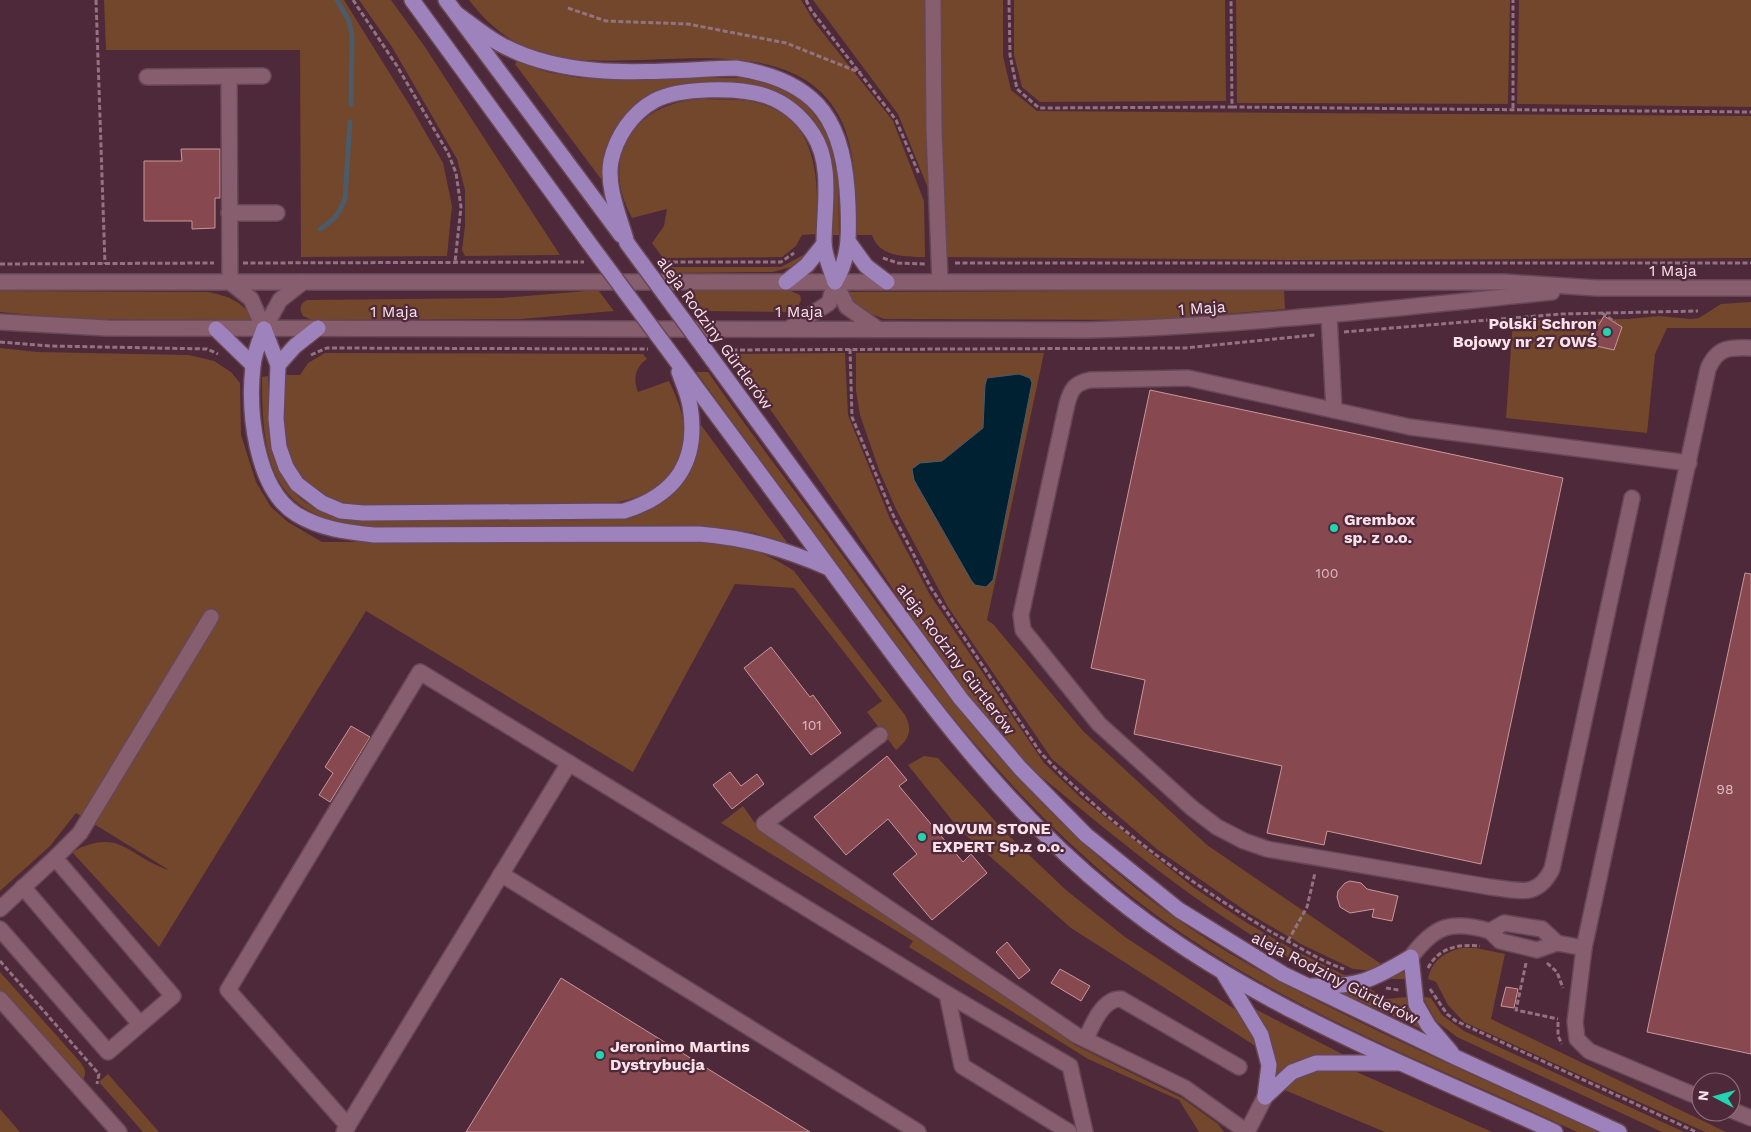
<svg xmlns="http://www.w3.org/2000/svg" width="1751" height="1132" font-family="'Work Sans',sans-serif">
<style>
.green{fill:#72472b}
.water{fill:#002132;stroke:#4b5b69}
.lines{fill:none;stroke-linecap:round;stroke-linejoin:round}
.stream{stroke:#4b5b69;stroke-width:5}
.building{fill:#88484f;stroke:#c8979b}
.minor-casing{stroke:#674755;stroke-width:18}
.major-casing{stroke:#674755;stroke-width:18}
.path{stroke:#937380;stroke-width:3;stroke-dasharray:5 2.5;stroke-linecap:butt}
.minor{stroke:#875e6e;stroke-width:15}
.major{stroke:#9e82bc;stroke-width:15}
.major-bridge-casing{stroke:#674755;stroke-width:18;stroke-linecap:butt}
.major-bridge{stroke:#9e82bc;stroke-width:15}
.poi-dot{fill:#20d5b0;stroke:#4e2939;stroke-width:2}
.labels{text-anchor:middle;dominant-baseline:central;stroke-width:4.5;stroke-linejoin:round;paint-order:stroke}
.number-label{font-size:14px;fill:#debbc3}
.street-label{font-size:16px;fill:#fae1ea;stroke:#4e2939}
.poi-label{font-size:16px;font-weight:bold;fill:#fae1ea;stroke:#4e2939;text-anchor:start}
</style>
<rect width="100%" height="100%" fill="#4e2939"/>
<!-- green -->
<g class="green">
<polygon points="104,0 344,0 412,109 443,163 452,206 447,256 301,257 300,50 106,50"/>
<polygon points="359,0 391,0 425,47 560,255 465,256 462,250 465,226 465,190 457,159 392,47"/>
<path d="M 469,0 L 801,0 L 815,23 L 893,121 L 924,201 L 925,257 C 906,257 879,257 872,235 L 856,235 C 855,195 858,152 839,116 C 787,19 627,80 541,53 C 510,43 488,25 469,0 Z"/>
<polygon points="813,0 926,0 926,107 932,198 898,114"/>
<polygon points="938,0 1003,0 1003,56 1011,90 1037,111 1751,116 1751,258 1290,260 945,257 939,121"/>
<polygon points="1014,0 1225,0 1226,101 1040,102 1022,87 1014,55"/>
<polygon points="1236,0 1510,0 1508,104 1237,103"/>
<polygon points="1519,0 1751,0 1751,107 1517,104"/>
<path d="M 517,61 L 547,72 L 581,78 L 742,78 L 781,87 L 808,106 L 830,137 L 838,167 L 839,235 L 833,235 C 833,200 837,157 818,126 C 808,111 794,99 777,92 C 765,87 750,87 736,86 C 699,83 661,80 632,108 C 617,121 608,138 604,157 C 603,164 603,173 601,179 L 515,64 Z"/>
<path d="M 704,99 C 724,100 745,98 764,105 C 806,118 816,157 817,196 C 817,209 818,222 816,234 L 802,235 L 796,246 L 782,257 L 663,258 L 652,243 L 664,226 L 667,209 L 632,218 C 598,156 635,101 704,99 Z"/>
<polygon points="807,253 794,266 773,272 674,273 670,267 781,267"/>
<path d="M 598,290 L 614,311 L 521,319 L 312,320 L 303,316 C 299,309 300,303 307,300 L 502,298 Z"/>
<polygon points="1284,290 1285,309 1155,320 884,319 857,308 845,292"/>
<path d="M 0,291 L 208,292 C 228,296 243,301 253,320 L 76,319 L 0,312 Z"/>
<polygon points="687,291 791,291 800,295 801,300 797,309 792,312 703,311"/>
<polygon points="1751,302 1751,328 1667,328 1655,354 1647,433 1506,418 1513,320 1628,319 1659,316 1691,319 1699,318 1721,304"/>
<path d="M 0,348 L 38,352 L 189,355 L 214,361 L 231,372 L 240,383 L 241,435 L 256,482 L 271,507 L 288,522 L 322,542 L 705,541 C 743,545 761,550 794,571 L 905,715 C 913,730 909,740 896,750 L 867,712 L 882,701 L 794,588 L 735,584 L 633,772 L 366,611 L 159,947 L 72,852 C 121,826 129,858 169,870 L 76,813 L 50,846 L 0,891 Z"/>
<path d="M 325,353 L 643,354 L 647,359 C 635,367 633,379 638,392 L 669,381 C 675,394 681,407 683,421 C 690,475 648,502 600,504 C 543,504 485,504 428,505 C 400,505 368,509 341,502 C 326,498 312,490 302,478 C 278,450 283,410 285,375 L 300,375 L 308,363 Z"/>
<path d="M 845,353 L 848,415 L 890,519 L 930,595 L 1044,763 L 1080,797 L 1193,887 L 1247,923 L 1294,950 L 1346,976 L 1347,979 C 1318,977 1293,960 1268,945 C 1185,896 1113,835 1039,775 C 971,711 920,630 869,553 C 824,486 778,420 731,354 Z"/>
<polygon points="856,353 1044,353 987,620 993,624 1083,731 1207,845 1384,966 1375,971 1353,969 1301,944 1250,914 1158,850 1052,759 948,607 896,509 879,470 860,415 856,391"/>
<path d="M 696,372 L 708,372 C 751,434 798,495 843,556 C 946,698 1043,828 1190,928 C 1250,969 1315,1000 1380,1032 C 1453,1066 1526,1099 1599,1132 L 1577,1132 C 1449,1072 1313,1021 1195,942 C 1088,872 1010,788 930,690 Z"/>
<path d="M 268,376 C 268,461 275,517 376,521 L 606,520 C 645,517 682,500 695,459 C 699,448 698,436 701,425 L 789,545 L 755,533 L 721,528 L 364,526 C 269,517 262,457 262,377 Z"/>
<polygon points="924,756 938,758 1007,834 1066,890 1125,937 1239,1012 1249,1023 1257,1047 1071,928 959,829 908,765"/>
<polygon points="743,806 759,829 1075,1045 1182,1098 1218,1124 1224,1132 1199,1132 1179,1100 1088,1059 909,947 913,941 721,823"/>
<path d="M 1461,948 L 1476,948 L 1505,954 L 1491,1019 L 1726,1132 L 1705,1132 L 1464,1022 L 1448,1005 L 1436,982 L 1428,979 C 1432,961 1443,953 1461,948 Z"/>
<polygon points="1407,964 1406,979 1390,979"/>
<path d="M 0,972 L 81,1063 C 86,1070 87,1075 81,1082 L 0,991 Z"/>
<polygon points="1369,988 1386,999 1407,997 1415,1020 1421,1029 1340,992"/>
<polygon points="1423,997 1431,998 1442,1015 1464,1031 1684,1132 1662,1132 1457,1037 1436,1021"/>
<polygon points="1255,1009 1346,1056 1327,1055 1308,1058 1276,1076 1270,1038"/>
<polygon points="1321,1069 1350,1069 1492,1132 1385,1132 1282,1089 1302,1075"/>
<polygon points="108,1074 159,1132 143,1132 99,1082"/>
<polygon points="0,1109 20,1132 0,1132"/>
</g>
<!-- water -->
<polygon class="water" points="1019,374 1030,378 1032,383 993,580 986,587 975,585 971,580 914,480 912,469 920,463 942,461 983,428 985,385 987,378"/>
<g class="lines">
<!-- stream -->
<g class="stream">
<polyline points="337,0 349,21 352,36 351,104"/>
<path d="M 320,229 C 334,220 340,214 345,198 L 350,122"/>
</g>
</g>
<!-- building -->
<g class="building">
<polygon points="181,149 220,149 220,198 215,198 215,228 192,229 192,221 144,221 144,161 182,161"/>
<polygon points="1604,316 1622,327 1614,350 1592,345 1591,338"/>
<polygon points="1150,390 1563,478 1481,864 1327,831 1324,845 1267,833 1282,766 1134,734 1145,680 1091,668"/>
<polygon points="1745,573 1751,574 1751,1054 1647,1032"/>
<polygon points="771,647 810,697 813,695 841,733 811,755 744,668"/>
<polygon points="351,726 370,737 330,802 319,795 333,773 325,767"/>
<polygon points="887,756 907,780 899,786 963,862 971,854 987,873 932,920 893,874 917,854 888,819 846,855 814,817"/>
<polygon points="730,772 741,786 757,774 764,784 732,809 713,785"/>
<polygon points="1350,881 1361,883 1367,889 1398,896 1392,921 1372,917 1374,909 1350,913 1340,907 1337,897 1338,891 1345,883"/>
<polygon points="1007,942 1030,970 1019,979 996,952"/>
<polygon points="1060,969 1090,986 1081,1001 1051,983"/>
<polygon points="561,978 810,1132 466,1132"/>
<polygon points="1506,987 1518,989 1514,1008 1501,1006"/>
</g>
<g class="lines">
<defs>
<g id="minor">
<polyline points="933,0 934,129 940,282"/>
<polyline points="147,77 263,76"/>
<polyline points="229,77 230,282 251,299 264,329"/>
<polyline points="229,213 277,213"/>
<polyline points="0,282 1504,282 1596,288 1751,288"/>
<polyline points="835,282 847,307 878,329"/>
<polyline points="1329,315 1334,410"/>
<path d="M 0,322 L 107,328 L 1087,330 C 1243,326 1397,308 1552,292"/>
<polyline points="790,328 829,303 835,282"/>
<polyline points="264,329 280,300 303,282"/>
<path d="M 1632,498 L 1552,869 C 1537,899 1519,890 1490,887 L 1267,849 L 1244,841 L 1217,827 L 1192,808 L 1099,724 L 1023,630 L 1021,615 L 1067,404 C 1071,389 1075,383 1090,380 L 1188,378 L 1410,427 L 1689,463"/>
<polyline points="880,735 764,824 1076,1035 1185,1088 1247,1132"/>
<polyline points="55,858 80,833 211,617"/>
<polyline points="501,874 918,1132"/>
<polyline points="23,887 140,1024"/>
<polyline points="0,909 55,858 173,996 108,1052 0,929"/>
<polygon points="1504,923 1542,929 1557,943 1537,950 1500,941 1490,931"/>
<path d="M 1557,943 L 1584,948 L 1708,369 C 1717,347 1730,347 1751,348"/>
<polyline points="1584,948 1575,1022 1577,1039 1589,1051 1701,1098"/>
<path d="M 1411,957 C 1435,925 1451,920 1490,931"/>
<polyline points="947,994 962,1066 1069,1132"/>
<polyline points="0,999 119,1132"/>
<path d="M 1086,1039 C 1092,1025 1103,998 1121,999 L 1239,1067"/>
<polyline points="1731,1110 1751,1118"/>
<polyline points="348,1126 228,990 420,672 569,763"/>
<polyline points="344,1132 569,763 947,994 1070,1066 1085,1132"/>
<polyline points="1247,1132 1265,1097"/>
</g>
<g id="major">
<polyline points="412,0 589,243"/>
<polyline points="446,0 621,235"/>
<path d="M 457,14 C 471,24 485,36 500,44 C 571,83 659,70 736,68 C 821,81 845,124 848,205 C 849,234 850,257 835,282"/>
<path d="M 627,243 C 620,218 606,187 611,161 C 616,137 632,113 654,101 C 679,87 739,87 766,96 C 786,103 802,117 813,134 C 833,164 824,208 824,242 C 824,255 831,270 835,282"/>
<polyline points="850,244 866,266 887,282"/>
<polyline points="786,282 807,265 824,244"/>
<polyline points="216,329 253,365"/>
<path d="M 264,329 C 260,340 254,353 253,366 C 248,410 255,488 296,514 C 320,529 347,532 374,535 L 699,534 C 748,538 784,549 829,568"/>
<path d="M 264,329 L 278,365 L 276,419 L 279,447 L 286,467 L 297,484 L 322,503 L 341,511 L 363,513 L 624,511 C 677,495 699,460 690,406 C 688,394 683,383 679,372"/>
<path d="M 675,359 C 729,432 783,504 836,577 C 919,690 1001,805 1111,894 C 1241,1001 1404,1063 1555,1132"/>
<polyline points="712,359 961,699 1020,768 1086,835 1179,910 1283,974 1455,1057 1619,1132"/>
<polyline points="278,365 295,346 318,328"/>
<polyline points="1224,974 1261,1035 1269,1065 1265,1097"/>
<path d="M 1311,986 C 1358,987 1371,981 1411,957 L 1416,1004 L 1428,1025 L 1451,1052"/>
<polyline points="1265,1097 1292,1072 1316,1063 1399,1063"/>
</g>
</defs>
<!-- minor casing -->
<use href="#minor" class="minor-casing"/>
<!-- major casing -->
<use href="#major" class="major-casing"/>
<!-- path -->
<g class="path">
<polyline points="96,0 105,264"/>
<polyline points="353,0 397,66 448,153 456,173 461,207 455,262"/>
<polyline points="806,0 811,10 896,120 919,174"/>
<polyline points="1009,0 1010,55 1017,89 1039,108 1232,107 1231,0"/>
<polyline points="568,8 606,21 688,24 786,43 861,73"/>
<polyline points="1232,107 1751,112"/>
<polyline points="1513,108 1513,0"/>
<polyline points="883,258 898,263 926,264"/>
<polyline points="658,262 781,262 794,253"/>
<polyline points="243,263 584,262"/>
<polyline points="955,263 1751,263"/>
<polyline points="0,264 214,263"/>
<polyline points="1602,313 1615,322"/>
<polyline points="1344,332 1561,314 1698,311"/>
<polyline points="0,342 50,346 207,349 218,354"/>
<path d="M 850,349 L 852,417 L 892,513 L 931,588 L 1040,752 C 1105,822 1191,884 1273,933 C 1296,945 1320,961 1344,969"/>
<polyline points="725,350 1186,348 1315,335"/>
<polyline points="311,355 327,348 648,349"/>
<polyline points="1288,941 1307,907 1315,873"/>
<polyline points="0,961 99,1074 97,1084"/>
<polyline points="1526,963 1516,1010 1558,1019"/>
<polyline points="1547,963 1557,972 1563,988"/>
<path d="M 1428,968 C 1439,947 1459,944 1480,946"/>
<polyline points="1386,988 1399,990"/>
<polyline points="1430,989 1447,1014 1456,1021 1696,1132"/>
<polyline points="1558,1022 1558,1036 1562,1044"/>
<polyline points="1705,1113 1720,1120"/>
</g>
<!-- minor -->
<use href="#minor" class="minor"/>
<!-- major -->
<use href="#major" class="major"/>
<defs>
<g id="major-bridge">
<polyline points="589,243 675,359"/>
<polyline points="627,243 712,359"/>
</g>
</defs>
<!-- major-bridge casing -->
<use href="#major-bridge" class="major-bridge-casing"/>
<!-- major-bridge -->
<use href="#major-bridge" class="major-bridge"/>
</g>
<!-- markers -->
<g class="poi-dot">
<circle cx="1607" cy="332" r="5"/>
<circle cx="1334" cy="528" r="5"/>
<circle cx="922" cy="837" r="5"/>
<circle cx="600" cy="1055" r="5"/>
</g>
<g class="labels">
<!-- number labels -->
<g class="number-label">
<text x="1327" y="573">100</text>
<text x="812" y="725">101</text>
<text x="1725" y="789">98</text>
</g>
<!-- street labels -->
<g class="street-label">
<text x="1673" y="270">1 Maja</text>
<text transform="translate(1202 308) rotate(-4)">1 Maja</text>
<text x="394" y="311">1 Maja</text>
<text x="799" y="311">1 Maja</text>
<text transform="translate(715 333) rotate(54)">aleja Rodziny Gürtlerów</text>
<text transform="translate(956 659) rotate(53)">aleja Rodziny Gürtlerów</text>
<text transform="translate(1335 978) rotate(27)">aleja Rodziny Gürtlerów</text>
</g>
<!-- poi labels -->
<g class="poi-label">
<text x="1597" y="323" text-anchor="end">Polski Schron<tspan x="1597" dy="18">Bojowy nr 27 OWŚ</tspan></text>
<text x="1344" y="519">Grembox<tspan x="1344" dy="18">sp. z o.o.</tspan></text>
<text x="932" y="828">NOVUM STONE<tspan x="932" dy="18">EXPERT Sp.z o.o.</tspan></text>
<text x="610" y="1046">Jeronimo Martins<tspan x="610" dy="18">Dystrybucja</tspan></text>
</g>
</g>
<!-- north arrow -->
<g transform="translate(1716 1097) rotate(276)"><circle r="24" fill="#4e2939" stroke="#937380"/>
<path d="M0-4L9 19L0 12L-9 19Z" fill="#20d5b0"/>
<text y="-8" font-size="14" font-weight="bold" text-anchor="middle" fill="#fae1ea">N</text>
</g>
</svg>
